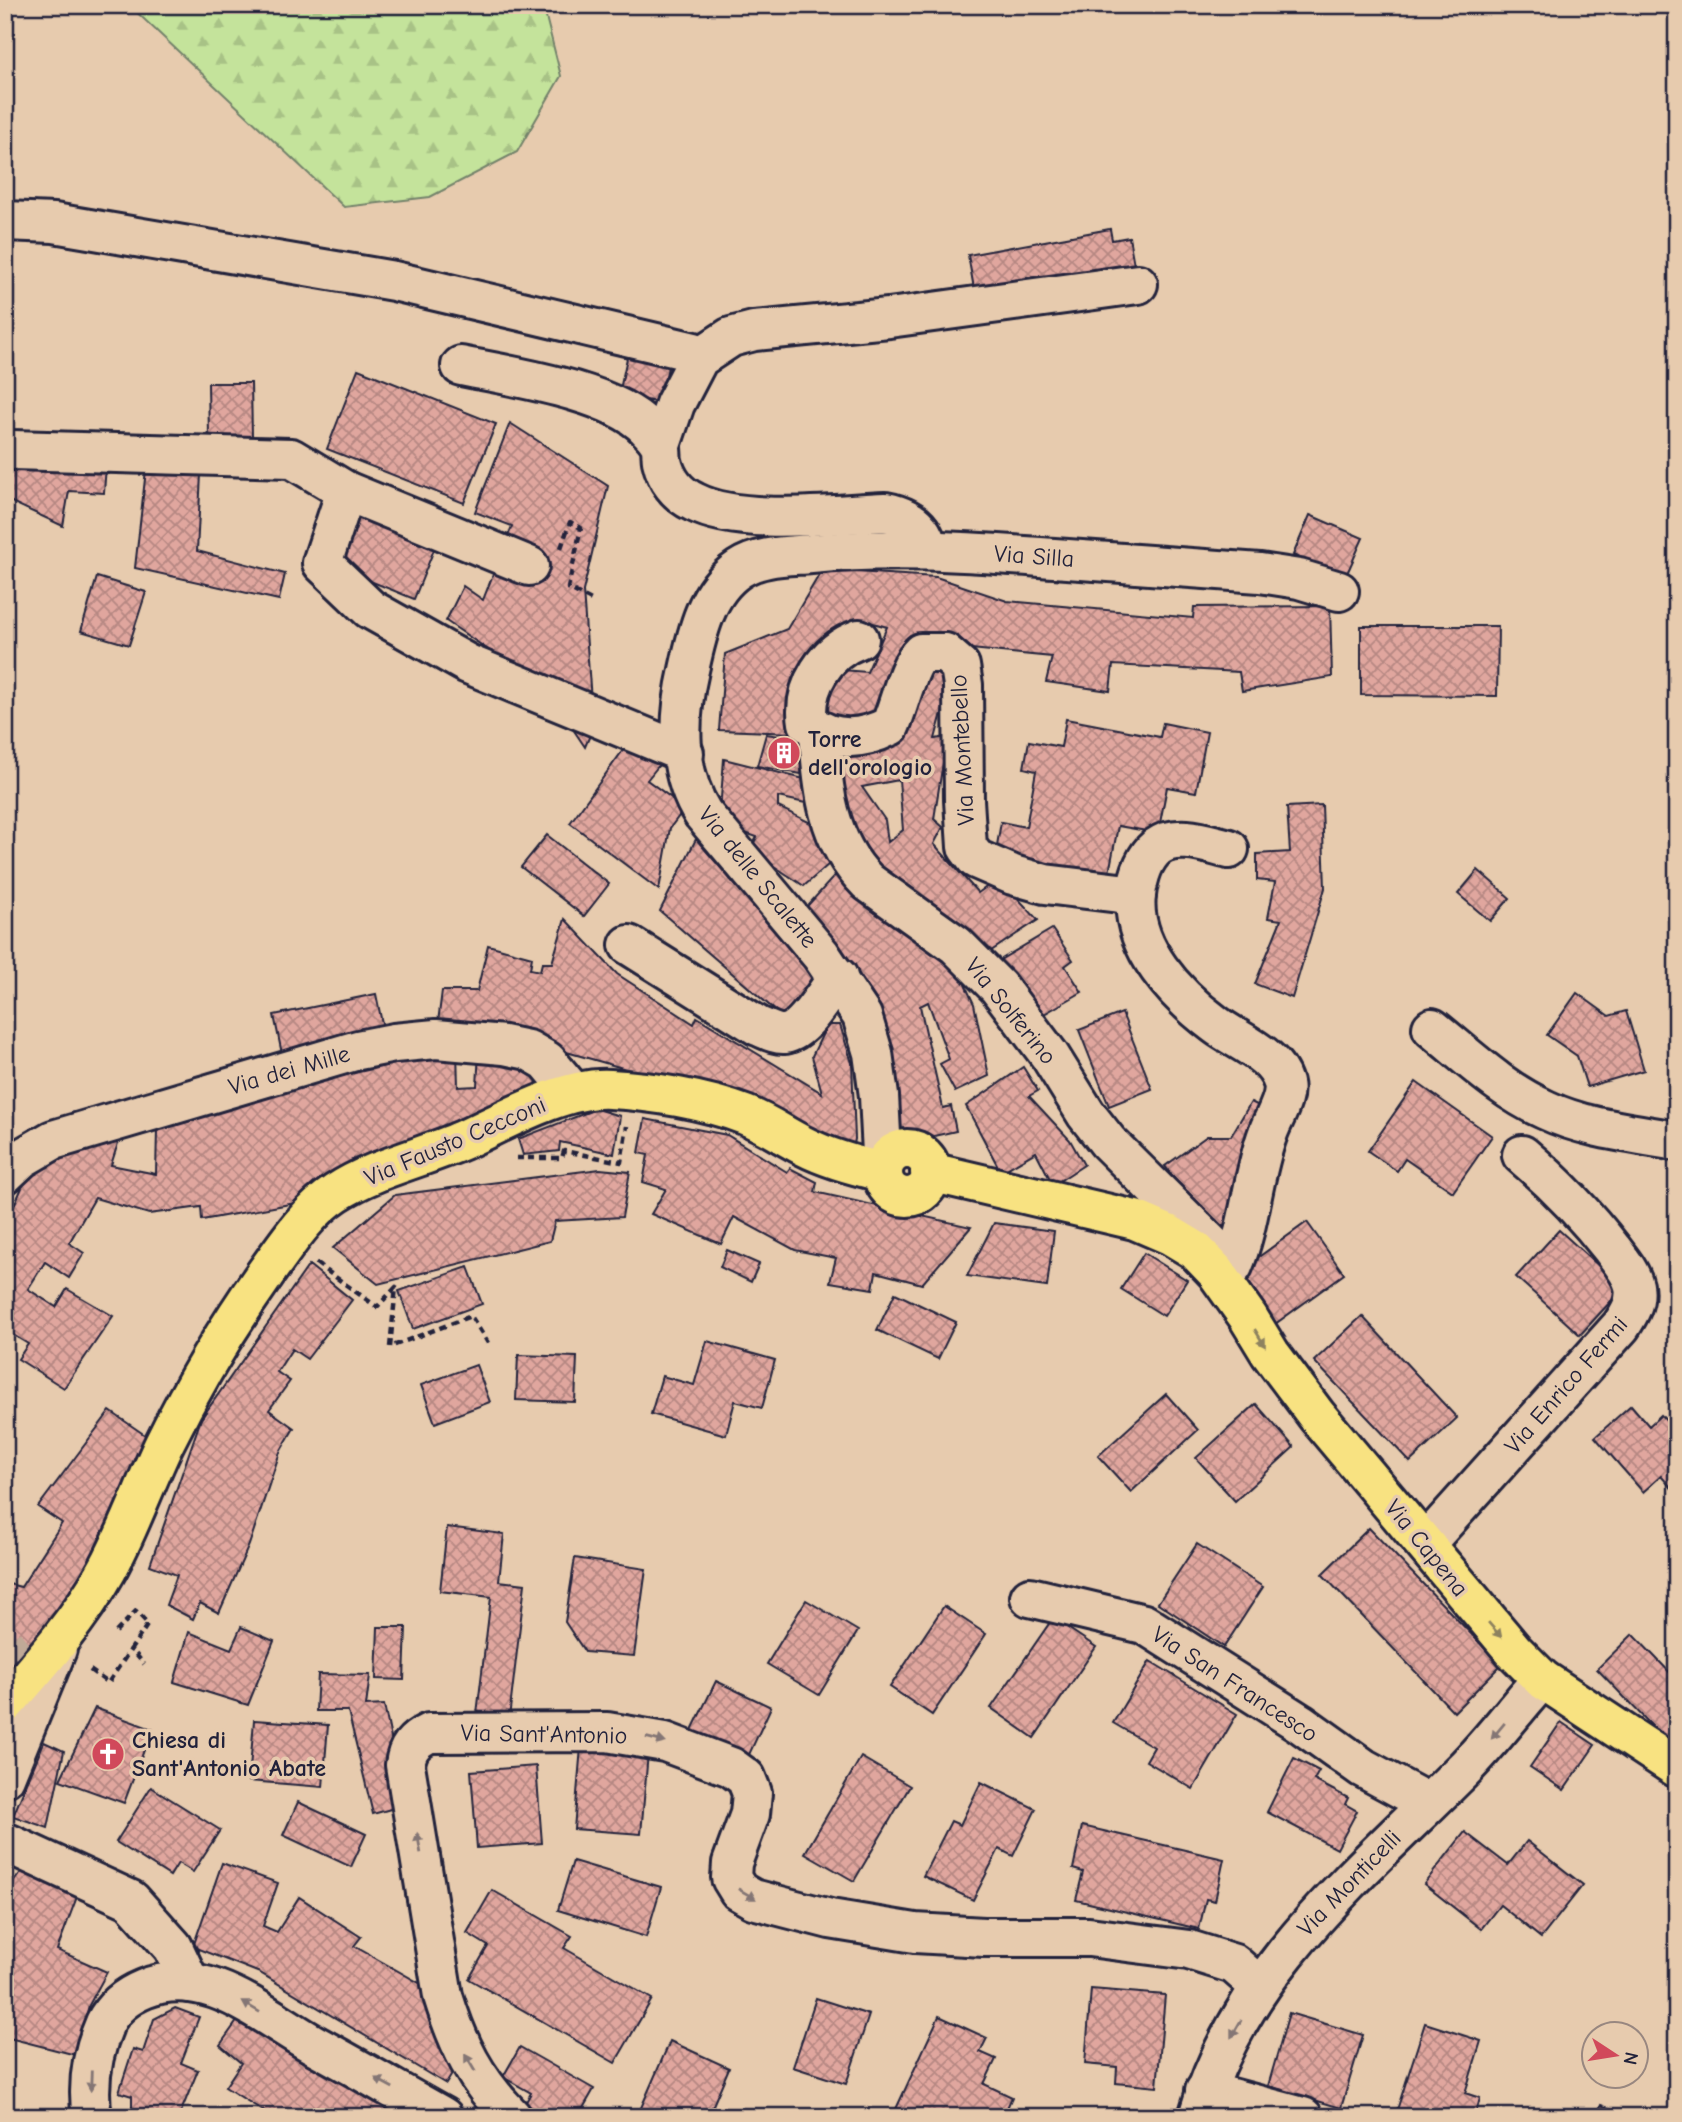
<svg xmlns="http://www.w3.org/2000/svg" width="1682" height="2122" font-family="'Comic Neue',sans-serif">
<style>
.forest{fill:url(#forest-firs);stroke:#73826b;stroke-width:2}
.building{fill:url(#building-cross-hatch);stroke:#22223b;stroke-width:2;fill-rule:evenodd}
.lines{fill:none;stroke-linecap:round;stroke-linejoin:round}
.minor-tunnel{stroke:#c0a997;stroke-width:38;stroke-dasharray:38 19;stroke-linecap:butt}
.minor-casing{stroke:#22223b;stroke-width:44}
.major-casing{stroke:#22223b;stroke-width:44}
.path{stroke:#22223b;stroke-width:4.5;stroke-dasharray:7 5;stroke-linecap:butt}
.minor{stroke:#e7cbae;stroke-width:38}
.major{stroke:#f8e281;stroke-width:38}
.oneway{fill:#8d825e}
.oneway2{fill:#847674}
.labels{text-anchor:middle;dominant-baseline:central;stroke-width:7;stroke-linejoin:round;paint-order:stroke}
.street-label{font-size:24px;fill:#22223b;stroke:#e7cbae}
.poi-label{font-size:24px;font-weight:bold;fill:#22223b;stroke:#e7cbae;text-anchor:start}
</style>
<defs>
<pattern id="forest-firs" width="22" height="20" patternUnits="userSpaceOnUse" patternTransform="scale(1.75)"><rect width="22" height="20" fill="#c4e39b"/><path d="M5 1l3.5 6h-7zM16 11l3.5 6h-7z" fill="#a8c286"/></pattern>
<pattern id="building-cross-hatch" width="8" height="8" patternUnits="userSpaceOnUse" patternTransform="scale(1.75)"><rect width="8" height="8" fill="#e0a69e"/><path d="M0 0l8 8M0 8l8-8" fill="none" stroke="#b58782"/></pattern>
</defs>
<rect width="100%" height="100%" fill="#e7cbae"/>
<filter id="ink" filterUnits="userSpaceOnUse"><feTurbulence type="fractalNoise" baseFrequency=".0143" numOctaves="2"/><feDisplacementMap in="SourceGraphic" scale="14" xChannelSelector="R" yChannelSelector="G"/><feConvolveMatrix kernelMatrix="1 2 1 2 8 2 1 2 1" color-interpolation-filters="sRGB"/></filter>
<g filter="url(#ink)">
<!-- forest -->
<polygon class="forest" points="129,5 543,5 561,76 517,152 430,197 344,207"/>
<!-- building -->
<g class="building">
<polygon points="1110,229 1112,240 1129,237 1134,265 975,294 968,255"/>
<polygon points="629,349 670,358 660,403 619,394"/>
<polygon points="358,369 496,424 464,503 327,449"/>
<polygon points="208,383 251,383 252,436 209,436"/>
<polygon points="510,423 608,486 583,591 593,728 585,747 546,689 446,621 463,586 483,600 512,526 475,512"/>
<polygon points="12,450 107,451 104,493 69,491 63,526 5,499"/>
<polygon points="148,452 202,455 197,551 285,574 279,600 135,568"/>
<polygon points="359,510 437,542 414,599 336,567"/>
<polygon points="1310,515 1363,538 1345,578 1293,555"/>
<polygon points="822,570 936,577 1007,601 1193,618 1194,607 1330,606 1332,677 1242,691 1239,672 1113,665 1110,691 1046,682 1052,657 971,649 918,637 872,731 820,727 829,669 867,672 887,627 859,619 800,680 795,733 719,730 725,654 787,629"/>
<polygon points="97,577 146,592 129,645 81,631"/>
<polygon points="1361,626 1498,626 1497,696 1361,695"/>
<path d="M 916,664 L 953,672 L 935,739 L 947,737 L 934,819 L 943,827 L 934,844 L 978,893 L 999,878 L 1038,920 L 988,953 L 868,875 L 826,758 L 896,733 ZM 899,780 L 903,830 L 888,842 L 885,820 L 862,787 Z"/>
<polygon points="1066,719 1160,737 1163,723 1207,732 1196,792 1167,787 1158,833 1118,826 1108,878 995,857 1001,822 1026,827 1036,771 1024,768 1029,741 1061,747"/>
<polygon points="766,734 808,740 807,775 757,766"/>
<polygon points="629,742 659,765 647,780 685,808 670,828 659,890 570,823"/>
<polygon points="724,759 812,781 810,804 778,797 778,807 821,828 837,857 804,886 750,850 757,837 719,824"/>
<polygon points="1322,805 1325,888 1292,998 1255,984 1281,920 1268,918 1275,882 1257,880 1257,854 1290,852 1287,807"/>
<polygon points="547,835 609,884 584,916 521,867"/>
<polygon points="696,839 816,979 784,1018 660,911"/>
<polygon points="1478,870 1510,898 1490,921 1458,894"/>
<polygon points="839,871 949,950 974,1004 989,1076 955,1092 940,1064 949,1059 928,1002 920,1006 943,1108 951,1106 956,1131 894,1145 860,991 799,915"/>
<polygon points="565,919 617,974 694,1024 697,1017 822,1093 812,1056 827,1025 840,1025 852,1063 855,1139 852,1154 700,1090 528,1041 437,1030 442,991 477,991 488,945 532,957 530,969 540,971 542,963 552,963"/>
<polygon points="1052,929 1073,960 1065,966 1082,992 1044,1014 1000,960"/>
<polygon points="1577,993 1609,1016 1626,1011 1644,1070 1587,1087 1577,1056 1547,1035"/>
<polygon points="376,994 384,1033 282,1054 274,1015"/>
<polygon points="1122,1013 1152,1089 1109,1106 1079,1030"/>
<polygon points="457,1050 458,1087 477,1086 479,1052 544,1073 543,1096 317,1199 202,1220 201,1207 149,1214 95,1198 69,1243 84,1253 69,1278 45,1262 28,1289 56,1307 67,1289 113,1316 64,1388 18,1359 28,1344 5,1330 5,1225 31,1168 119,1140 111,1165 156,1174 157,1129 248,1103 247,1097"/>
<polygon points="1023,1067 1038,1091 1029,1096 1070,1140 1084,1165 1053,1185 1036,1152 1001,1172 966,1106"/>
<polygon points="1416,1082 1492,1136 1453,1192 1405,1159 1397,1171 1368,1151"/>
<polygon points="1251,1102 1265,1109 1223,1245 1165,1166 1207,1136 1231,1136"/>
<polygon points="596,1109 620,1116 614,1154 560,1142 559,1151 523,1155 518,1139"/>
<polygon points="645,1119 727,1135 787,1172 790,1168 817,1182 815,1192 971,1227 922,1284 876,1272 873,1289 830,1282 836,1258 795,1250 734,1217 721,1244 651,1214 666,1189 643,1182 648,1155 639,1153"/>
<polygon points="600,1169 630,1172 622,1217 555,1221 550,1241 378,1284 333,1248 395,1195"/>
<polygon points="1307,1222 1344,1274 1275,1324 1238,1272"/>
<polygon points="994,1223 1054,1231 1047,1287 967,1276"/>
<polygon points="1559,1230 1623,1288 1580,1335 1516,1277"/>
<polygon points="727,1250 759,1264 751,1282 720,1267"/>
<polygon points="1144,1253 1187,1280 1164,1316 1121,1289"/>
<polygon points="309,1265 352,1300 307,1359 292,1349 277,1372 290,1381 269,1410 294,1428 280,1452 249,1545 219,1613 200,1603 193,1619 166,1605 177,1575 150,1565 201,1419"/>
<polygon points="468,1267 482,1304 413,1329 399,1291"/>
<polygon points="895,1293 956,1322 938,1359 877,1330"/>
<polygon points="1362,1316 1457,1418 1410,1462 1314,1361"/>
<polygon points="707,1341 775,1360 762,1408 735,1401 726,1435 651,1414 662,1376 694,1385"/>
<polygon points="518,1355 577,1357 575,1402 516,1400"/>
<polygon points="476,1365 490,1402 435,1423 421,1385"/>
<polygon points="1166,1394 1198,1430 1131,1492 1098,1456"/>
<polygon points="1256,1404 1294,1447 1235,1501 1196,1458"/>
<polygon points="1631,1405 1649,1426 1661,1415 1677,1433 1677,1494 1661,1476 1643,1492 1595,1437"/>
<polygon points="110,1411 158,1444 66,1602 5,1673 5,1583 21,1587 62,1523 38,1507"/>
<polygon points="447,1527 504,1534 499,1581 525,1584 509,1718 477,1714 491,1597 440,1591"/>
<polygon points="1369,1528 1501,1665 1454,1712 1322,1574"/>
<polygon points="1197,1544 1263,1587 1224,1647 1158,1603"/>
<polygon points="575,1558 646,1569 634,1656 585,1652 565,1622"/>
<polygon points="806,1600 858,1631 819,1695 767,1664"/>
<polygon points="944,1606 986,1634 932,1715 890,1687"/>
<polygon points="1053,1618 1096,1647 1034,1738 991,1708"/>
<polygon points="241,1627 274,1641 248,1705 174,1682 189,1632 231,1649"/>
<polygon points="378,1627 406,1627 404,1680 376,1679"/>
<polygon points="1633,1634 1677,1680 1677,1752 1597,1669"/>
<polygon points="1150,1661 1237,1714 1193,1789 1146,1761 1154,1747 1113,1723"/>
<polygon points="318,1674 370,1675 366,1706 384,1705 405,1805 373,1814 348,1711 316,1711"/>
<polygon points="716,1681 771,1707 747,1759 691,1732"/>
<polygon points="95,1708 152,1729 124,1803 60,1780"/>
<polygon points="254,1720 328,1725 323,1787 249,1781"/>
<polygon points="1561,1722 1595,1745 1564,1790 1530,1767"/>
<polygon points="44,1742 64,1751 48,1828 13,1816"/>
<polygon points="581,1747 648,1753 641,1834 574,1829"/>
<polygon points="861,1757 910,1786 854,1881 805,1853"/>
<polygon points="1294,1758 1319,1771 1314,1780 1348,1798 1345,1804 1357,1811 1337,1849 1267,1812"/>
<polygon points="536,1766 542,1843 477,1848 471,1771"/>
<polygon points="981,1782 1036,1809 1013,1856 999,1849 973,1900 923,1876 951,1821 960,1825"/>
<polygon points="151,1787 220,1830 193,1872 178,1863 170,1876 116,1842"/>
<polygon points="298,1802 366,1834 351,1867 283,1835"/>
<polygon points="1082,1826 1224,1859 1215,1901 1206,1899 1199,1929 1076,1900 1083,1872 1073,1869"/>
<polygon points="1465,1832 1508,1865 1527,1841 1583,1885 1541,1938 1500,1905 1481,1929 1424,1884"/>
<polygon points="573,1861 661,1887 646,1937 558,1910"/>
<polygon points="28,1863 78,1894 57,1950 107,1972 89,2005 76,2055 5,2037 5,1893"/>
<polygon points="222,1863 278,1883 263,1926 277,1932 299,1897 361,1937 354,1946 428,1988 459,2063 446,2084 260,1973 193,1947"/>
<polygon points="492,1890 572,1936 564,1948 652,1999 615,2063 469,1979 488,1946 467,1933"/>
<polygon points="1091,1989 1165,1995 1157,2087 1116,2083 1117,2067 1085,2064"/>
<polygon points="816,1998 869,2015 846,2084 793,2067"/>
<polygon points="175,2008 199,2017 181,2063 198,2070 180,2114 186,2117 132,2117 132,2096 119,2092 133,2049 143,2052 154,2019"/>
<polygon points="1289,2013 1363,2035 1341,2108 1268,2086"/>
<polygon points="939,2016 987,2038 980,2052 996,2059 984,2084 1012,2097 1003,2117 913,2117 896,2109"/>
<polygon points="240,2017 334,2079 409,2117 273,2117 225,2087 241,2063 220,2045"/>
<polygon points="1425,2023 1481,2041 1465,2093 1480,2098 1475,2117 1420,2117 1397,2110"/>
<polygon points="670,2041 729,2068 708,2117 637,2117"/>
<polygon points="520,2047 594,2089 578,2117 535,2117 522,2109 531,2093 503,2077"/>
<polygon points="1601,2105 1630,2117 1596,2117"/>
<polygon points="761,2110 775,2117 757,2117"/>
</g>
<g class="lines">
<!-- minor-tunnel -->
<polyline class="minor-tunnel" points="5,1644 17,1659"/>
<defs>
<g id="minor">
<polyline points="5,221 54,223 394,281 694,352 699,358"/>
<path d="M 461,366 C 510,376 613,391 647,428 C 651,432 658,440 660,445 C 662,450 661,456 662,461 C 666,479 677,494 694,502 C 741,526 831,514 885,512 C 907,516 923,525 928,549"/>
<polyline points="661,445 675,404 699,358 731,337 754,331 889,318 1138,284"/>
<polyline points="12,450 291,458 346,491"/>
<polyline points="529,566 346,491 322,563 370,609 468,664 684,753"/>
<path d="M 859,639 C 826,651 802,687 808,723 C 835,743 862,740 890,726 C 899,707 907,666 921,653 L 945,653 L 960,666 L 963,685 L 964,800 L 967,847 L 976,859 L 1013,875 L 1045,884 L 1136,895"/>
<path d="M 819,731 C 822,787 827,841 868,882 L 956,945 L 998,987 L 1050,1056 L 1086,1114 L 1108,1142 L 1230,1263"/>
<path d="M 1229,849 C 1208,844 1177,832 1157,847 C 1144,858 1138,878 1136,895 C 1130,947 1177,996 1216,1025 C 1237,1041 1275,1054 1283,1083 C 1287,1099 1273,1118 1268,1133 C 1252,1176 1251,1223 1233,1266"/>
<path d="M 629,945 L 758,1026 C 766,1029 776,1035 785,1034 C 805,1031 826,992 838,977"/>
<path d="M 1432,1028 C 1468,1057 1503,1091 1546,1110 C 1586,1129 1633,1133 1677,1141"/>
<path d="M 883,1172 L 879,1096 L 873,1053 L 862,1016 L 821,955 L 703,814 C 676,772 678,717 689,670 C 697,633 706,591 739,569 C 760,555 787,556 811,554 C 895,546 970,552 1054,558 C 1122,563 1191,568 1260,573 L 1299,579 L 1339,591"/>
<polyline points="5,1174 22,1158 53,1140 358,1050 394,1043 436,1039 504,1045 528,1050 547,1061 573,1092"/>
<path d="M 1425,1544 L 1621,1326 C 1629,1314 1637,1302 1634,1286 C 1631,1272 1620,1260 1612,1249 C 1585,1214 1556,1184 1522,1155"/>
<polyline points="1030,1597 1144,1624 1300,1723 1363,1768 1428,1803"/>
<polyline points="5,1777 57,1649"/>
<polyline points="5,1842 131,1900 173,1947 190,1983"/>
<polyline points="1205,2091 1303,2117"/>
<path d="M 92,2117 C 87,2085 92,2053 105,2023 C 113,2007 127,1996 144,1989 C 205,1963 263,2016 313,2044 C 357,2068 400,2093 443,2117"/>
<path d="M 512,2117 C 475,2080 458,2045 443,1996 L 405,1765 C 407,1748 414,1740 429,1733 L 607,1732 L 665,1742 L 731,1767 L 746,1778 L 752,1793 L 750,1814 L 732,1863 L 731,1878 L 739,1891 L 753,1899 L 830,1919 L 915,1933 L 984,1937 L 1089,1937 L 1189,1950 L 1234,1964 L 1260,1987"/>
<path d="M 1198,2117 C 1239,1971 1359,1874 1462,1771 C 1491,1742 1515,1709 1542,1679"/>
</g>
<g id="major">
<circle cx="907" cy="1173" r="24"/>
<polyline points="930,1172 1135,1220 1170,1235 1195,1250 1216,1272 1248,1317 1270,1353 1317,1416 1514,1651 1542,1679 1677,1768"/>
<path d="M 5,1704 C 42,1662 80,1619 107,1570 C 129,1530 144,1486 164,1444 C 193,1385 227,1328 265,1274 C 286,1245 306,1213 336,1193 C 374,1168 422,1158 463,1140 C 504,1121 565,1086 610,1089 C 652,1091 706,1100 745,1115 C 766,1123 784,1136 804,1146 C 829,1159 856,1166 883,1172"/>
</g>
</defs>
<!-- minor casing -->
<use href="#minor" class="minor-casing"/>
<!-- major casing -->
<use href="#major" class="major-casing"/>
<!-- path -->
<g class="path">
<polyline points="561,548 570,522 581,528 568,588 595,602"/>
<polyline points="516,1158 562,1158 564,1151 621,1162 627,1126"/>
<polyline points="316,1263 377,1307 396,1287 390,1347 471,1316 488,1343"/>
<polyline points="116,1632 136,1611 148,1624 131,1649 144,1664"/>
<polyline points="90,1670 108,1683 131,1649"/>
</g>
<!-- minor -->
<use href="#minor" class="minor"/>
<!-- major -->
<use href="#major" class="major"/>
</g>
<!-- one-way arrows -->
<defs><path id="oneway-solid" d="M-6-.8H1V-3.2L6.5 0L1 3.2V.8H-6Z" transform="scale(1.75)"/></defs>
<g class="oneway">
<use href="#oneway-solid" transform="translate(1260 1338) rotate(59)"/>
<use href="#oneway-solid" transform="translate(1495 1630) rotate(49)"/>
</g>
<g class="oneway2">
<use href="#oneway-solid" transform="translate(1498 1731) rotate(130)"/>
<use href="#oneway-solid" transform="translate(656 1740) rotate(15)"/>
<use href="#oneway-solid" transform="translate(419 1843) rotate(-100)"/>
<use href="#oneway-solid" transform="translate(747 1894) rotate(30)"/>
<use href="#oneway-solid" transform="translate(251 2007) rotate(-149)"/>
<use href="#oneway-solid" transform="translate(1236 2029) rotate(120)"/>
<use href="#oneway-solid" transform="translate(470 2063) rotate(-121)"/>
<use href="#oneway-solid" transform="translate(91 2081) rotate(92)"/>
<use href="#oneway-solid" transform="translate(384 2083) rotate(-151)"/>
</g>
</g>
<!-- icons -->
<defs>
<symbol id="building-disc" viewBox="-11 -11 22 22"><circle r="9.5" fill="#d1495b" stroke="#e7cbae"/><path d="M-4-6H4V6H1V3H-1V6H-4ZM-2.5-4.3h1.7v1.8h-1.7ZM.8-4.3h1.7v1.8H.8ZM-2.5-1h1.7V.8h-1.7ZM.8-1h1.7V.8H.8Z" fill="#fff"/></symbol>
<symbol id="church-disc" viewBox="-11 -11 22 22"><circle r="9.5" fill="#d1495b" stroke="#e7cbae"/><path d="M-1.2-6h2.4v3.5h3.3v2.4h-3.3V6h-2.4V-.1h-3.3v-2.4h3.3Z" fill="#fff"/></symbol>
</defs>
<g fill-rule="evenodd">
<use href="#building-disc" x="765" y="734" width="38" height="38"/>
<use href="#church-disc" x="89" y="1735" width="38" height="38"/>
</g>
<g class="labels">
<!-- street labels -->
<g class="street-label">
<text transform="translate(1034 556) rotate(4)">Via Silla</text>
<text transform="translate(962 750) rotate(-93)">Via Montebello</text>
<text transform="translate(758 877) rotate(51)">Via delle Scalette</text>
<text transform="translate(1011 1011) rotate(51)">Via Solferino</text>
<text transform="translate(289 1070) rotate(-16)">Via dei Mille</text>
<text transform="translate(455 1141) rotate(-23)">Via Fausto Cecconi</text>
<text transform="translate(1566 1385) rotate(-49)">Via Enrico Fermi</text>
<text transform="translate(1427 1548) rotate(51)">Via Capena</text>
<text transform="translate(1235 1684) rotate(33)">Via San Francesco</text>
<text transform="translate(544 1734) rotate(1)">Via Sant'Antonio</text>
<text transform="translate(1349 1883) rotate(-46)">Via Monticelli</text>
</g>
<!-- poi labels -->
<g class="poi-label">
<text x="808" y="739">Torre<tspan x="808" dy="28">dell'orologio</tspan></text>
<text x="132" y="1740">Chiesa di<tspan x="132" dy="28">Sant'Antonio Abate</tspan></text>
</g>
</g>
<!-- margin -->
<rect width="1682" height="2122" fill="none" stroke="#e7cbae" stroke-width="28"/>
<rect x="14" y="14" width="1654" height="2094" fill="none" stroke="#22223b" stroke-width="2.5" filter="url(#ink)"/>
<!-- north arrow -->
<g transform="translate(1615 2055) rotate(102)"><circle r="33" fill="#e7cbae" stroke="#988780" stroke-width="2"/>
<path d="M0-5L12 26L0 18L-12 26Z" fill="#d1495b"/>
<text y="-10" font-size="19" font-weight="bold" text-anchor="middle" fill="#22223b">N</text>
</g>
</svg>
